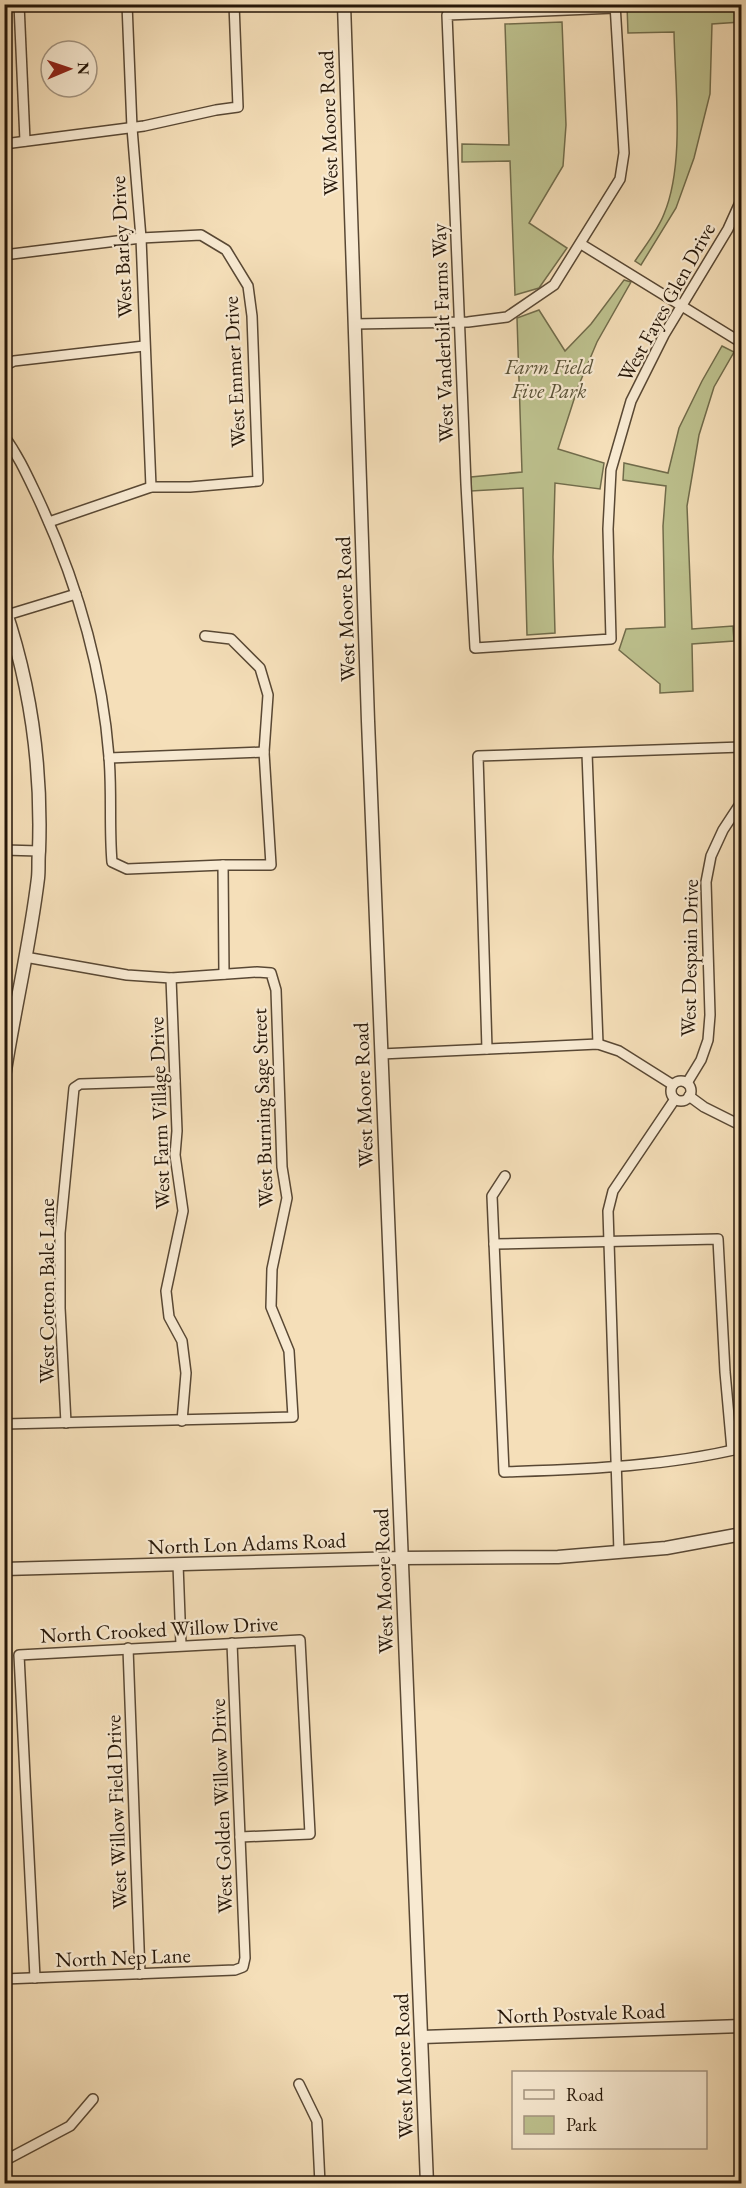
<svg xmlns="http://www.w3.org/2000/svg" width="746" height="2188" font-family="'EB Garamond',serif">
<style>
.green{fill:#bdc18e;stroke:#716c4b;stroke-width:1.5}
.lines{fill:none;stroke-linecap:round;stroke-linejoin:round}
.minor-casing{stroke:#594834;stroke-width:12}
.tertiary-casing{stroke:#594834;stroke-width:15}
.minor{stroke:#f8ead2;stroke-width:9}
.tertiary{stroke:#f8ead2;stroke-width:12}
.labels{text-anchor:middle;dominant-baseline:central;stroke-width:4.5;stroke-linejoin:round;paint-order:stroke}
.street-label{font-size:21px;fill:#251608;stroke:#f8ead2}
.park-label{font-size:21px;font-style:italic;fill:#5a5237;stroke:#f8ead2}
</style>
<rect width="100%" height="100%" fill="#f5dfb9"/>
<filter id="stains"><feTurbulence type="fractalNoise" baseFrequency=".00333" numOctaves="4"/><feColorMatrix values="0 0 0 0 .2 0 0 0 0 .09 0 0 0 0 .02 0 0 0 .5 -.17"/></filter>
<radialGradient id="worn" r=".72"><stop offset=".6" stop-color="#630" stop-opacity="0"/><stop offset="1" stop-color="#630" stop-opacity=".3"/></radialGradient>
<!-- green -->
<g class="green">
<path d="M 627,5 L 741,5 L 741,22 L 712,24 L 710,94 L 694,158 L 676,208 L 641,265 L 635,261 C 645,246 658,230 664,214 C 685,164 675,86 674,32 L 628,33 Z"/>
<polygon points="562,22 566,125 563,166 529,223 567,248 539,288 515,295 510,161 462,162 462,144 509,145 505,24"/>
<polygon points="624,280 631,282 597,342 578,387 558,449 604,463 600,489 555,483 553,557 555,633 527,635 523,488 471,491 471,477 522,472 517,318 539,310 565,351 591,324"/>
<polygon points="722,346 734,352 714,387 699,435 687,506 692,629 733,626 734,641 692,644 693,691 660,693 660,684 619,650 626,629 665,627 663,526 666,486 623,480 624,463 668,473 679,428 702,381"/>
</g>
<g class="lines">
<defs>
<g id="minor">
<polyline points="19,4 25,141"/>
<polyline points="127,4 132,128 141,238 151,487"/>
<polyline points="615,8 447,15 466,484 475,648 611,639 608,529 611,470 631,401 664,335 728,229 742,198"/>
<polyline points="4,144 144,126 216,110 238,107 234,4"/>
<polyline points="581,244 742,343"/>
<polyline points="4,255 141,238 201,235 226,250 248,286 252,316 258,481 190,487 151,487 49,522"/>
<polyline points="354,324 468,322 507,317 554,285 620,179 624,153 615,4"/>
<polyline points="4,366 14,361 144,346"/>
<path d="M 4,436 C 18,455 27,475 37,496 C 75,577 102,667 109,757 C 112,792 109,827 112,862 L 127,869 L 223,865 L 271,865 L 264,752 L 268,695 L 260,668 L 231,639 L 205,636"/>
<polyline points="7,615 76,594"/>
<polyline points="587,753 598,1044"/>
<polyline points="109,758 264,752"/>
<polyline points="4,850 39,851"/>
<polyline points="223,865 224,974"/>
<polyline points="171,978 177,1131 175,1155 183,1211 166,1291 169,1317 182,1341 186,1373 182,1421"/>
<polyline points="487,1049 478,756 742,747"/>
<polyline points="381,1054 598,1044 619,1051 673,1085"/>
<circle cx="681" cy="1091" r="10"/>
<polyline points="687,1083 701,1060 708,1040 710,1015 706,882 711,856 723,830 742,801"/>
<polyline points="689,1096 704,1107 742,1126"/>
<path d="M 505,1176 L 492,1196 L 504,1472 C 584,1469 663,1467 742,1448"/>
<polyline points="494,1244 718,1239 725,1372 732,1450"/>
<polyline points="66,1423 60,1308 60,1233 74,1088 80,1084 175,1081"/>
<polyline points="4,1424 293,1417 289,1351 271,1307 272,1269 287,1198 282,1167 276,990 271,973 257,972 171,978 127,975 25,957"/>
<polyline points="619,1552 608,1211 613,1191 675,1099"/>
<polyline points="178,1564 181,1645"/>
<polyline points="128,1648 140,1974"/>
<polyline points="35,1978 19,1655 300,1640 310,1834 240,1837"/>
<polyline points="4,1979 235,1970 243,1967 245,1958 232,1643"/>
<polyline points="299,2084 317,2121 320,2184"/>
<polyline points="4,2161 70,2126 93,2099"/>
</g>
<g id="tertiary">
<polyline points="344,4 368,721 427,2184"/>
<path d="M 4,607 C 31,686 42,767 39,851 C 38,860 39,869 38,878 C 30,945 14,1011 4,1077"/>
<polyline points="4,1569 402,1558 558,1557 666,1548 742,1534"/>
<polyline points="422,2037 742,2026"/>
</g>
</defs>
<!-- minor casing -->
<use href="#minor" class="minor-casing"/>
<!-- tertiary casing -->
<use href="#tertiary" class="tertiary-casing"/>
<!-- minor -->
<use href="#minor" class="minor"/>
<!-- tertiary -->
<use href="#tertiary" class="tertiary"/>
</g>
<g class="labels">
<!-- street labels -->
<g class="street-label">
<text transform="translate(328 123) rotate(-92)">West Moore Road</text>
<text transform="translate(121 247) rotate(-93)">West Barley Drive</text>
<text transform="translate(666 302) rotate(-61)">West Fayes Glen Drive</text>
<text transform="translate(442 333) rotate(-92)">West Vanderbilt Farms Way</text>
<text transform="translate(234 372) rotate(-93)">West Emmer Drive</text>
<text transform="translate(345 609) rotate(-92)">West Moore Road</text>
<text transform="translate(689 958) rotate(-89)">West Despain Drive</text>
<text transform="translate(363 1095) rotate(-92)">West Moore Road</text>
<text transform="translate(262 1108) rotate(-92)">West Burning Sage Street</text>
<text transform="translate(159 1113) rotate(-92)">West Farm Village Drive</text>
<text transform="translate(46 1291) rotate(-90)">West Cotton Bale Lane</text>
<text transform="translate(247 1543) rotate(-2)">North Lon Adams Road</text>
<text transform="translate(383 1581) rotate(-92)">West Moore Road</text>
<text transform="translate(159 1629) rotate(-3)">North Crooked Willow Drive</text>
<text transform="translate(221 1806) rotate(-92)">West Golden Willow Drive</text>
<text transform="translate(116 1812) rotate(-92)">West Willow Field Drive</text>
<text transform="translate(123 1957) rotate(-2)">North Nep Lane</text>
<text transform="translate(581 2013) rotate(-2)">North Postvale Road</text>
<text transform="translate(403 2066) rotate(-92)">West Moore Road</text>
</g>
<!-- park labels -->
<g class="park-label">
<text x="549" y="366">Farm Field<tspan x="549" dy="24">Five Park</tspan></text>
</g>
</g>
<!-- margin -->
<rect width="746" height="2188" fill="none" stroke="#f5dfb9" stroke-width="24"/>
<rect x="6" y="6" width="734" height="2176" fill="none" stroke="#251608" stroke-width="3"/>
<rect x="12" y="12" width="722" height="2164" fill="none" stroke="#251608" stroke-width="1.5"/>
<!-- legend -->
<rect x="512" y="2071" width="195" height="78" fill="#f8ead2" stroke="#a49581" stroke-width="1.5"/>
<rect x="524" y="2090" width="30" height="9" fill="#f8ead2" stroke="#a49581" stroke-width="1.5"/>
<text x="566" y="2101" font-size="18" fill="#251608">Road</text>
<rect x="524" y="2116" width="30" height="18" fill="#bdc18e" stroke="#a49581" stroke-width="1.5"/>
<text x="566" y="2131" font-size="18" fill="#251608">Park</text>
<!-- north arrow -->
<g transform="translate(69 69) rotate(88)"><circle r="28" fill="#f8ead2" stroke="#a49581" stroke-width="1.5"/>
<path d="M0-4.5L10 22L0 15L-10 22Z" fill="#8f2418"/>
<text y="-9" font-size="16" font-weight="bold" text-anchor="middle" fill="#251608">N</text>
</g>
<rect width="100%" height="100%" filter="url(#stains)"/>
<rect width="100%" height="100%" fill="url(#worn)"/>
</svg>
